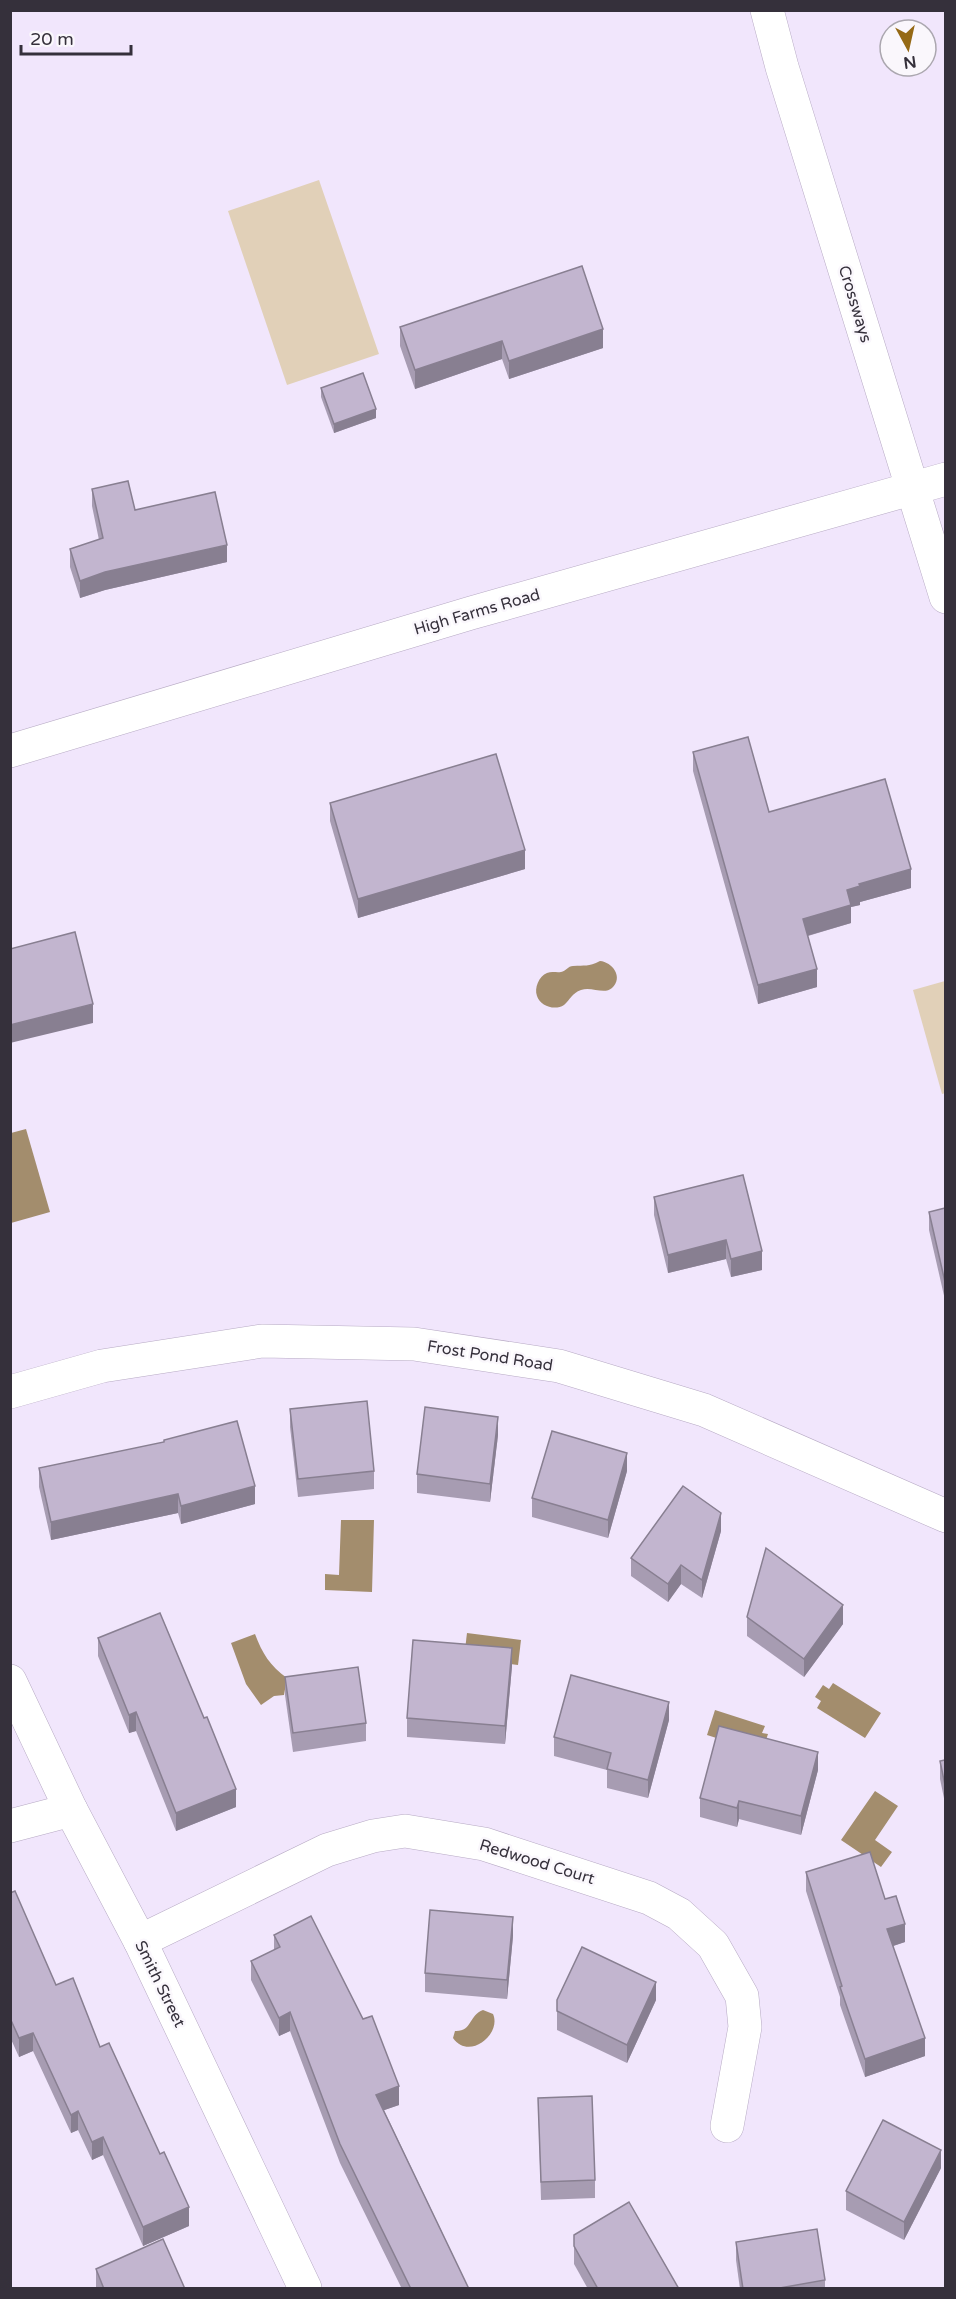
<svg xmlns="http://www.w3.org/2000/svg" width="956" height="2299" font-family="'Varela Round',sans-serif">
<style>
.green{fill:#e1d0b8}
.water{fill:#a38d6d}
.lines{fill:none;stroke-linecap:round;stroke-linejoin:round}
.minor-casing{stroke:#b7aac4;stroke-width:34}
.minor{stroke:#fff;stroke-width:33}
.wall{fill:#a79cb2}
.shaded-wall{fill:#887f91}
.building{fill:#c2b5cf;stroke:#887f91;stroke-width:1.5}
.labels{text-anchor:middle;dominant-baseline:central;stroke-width:5;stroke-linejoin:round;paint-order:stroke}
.street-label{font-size:16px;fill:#35303b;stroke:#faf7fc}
</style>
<rect width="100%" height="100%" fill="#f1e6fc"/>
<!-- green -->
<g class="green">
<polygon points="319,180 379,354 287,385 228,211"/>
<polygon points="945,981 946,1093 942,1094 913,990"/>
</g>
<!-- water -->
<g class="water">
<path d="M 600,961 C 612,962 624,977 612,988 C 604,995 591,986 581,990 C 572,993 570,1000 564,1005 C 555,1011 540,1006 537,996 C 534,988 539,976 547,973 C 552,971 557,973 561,972 C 566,971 568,966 573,966 C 585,965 588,967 600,961 Z"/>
<polygon points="26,1129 50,1212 11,1223 11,1133"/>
<polygon points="341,1520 374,1520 372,1592 325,1590 325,1574 339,1575"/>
<polygon points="467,1633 521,1640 518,1665 464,1658"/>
<path d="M 255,1634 C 262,1653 270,1666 287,1678 L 284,1695 L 274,1696 L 261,1705 L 246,1684 L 231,1643 Z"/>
<polygon points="833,1683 881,1713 865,1738 817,1708 821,1701 815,1697 823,1685 829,1689"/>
<polygon points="715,1710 765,1726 762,1733 768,1734 764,1746 757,1751 707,1735"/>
<polygon points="875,1791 898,1806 875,1840 892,1852 881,1867 841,1840"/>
<path d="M 483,2010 L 493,2014 C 502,2034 469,2061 453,2038 L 455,2031 C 472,2032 469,2015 483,2010 Z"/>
</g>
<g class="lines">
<defs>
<g id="minor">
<polyline points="767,10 782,67 946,597"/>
<polyline points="10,751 471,613 946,479"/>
<polyline points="10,1392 102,1366 262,1341 414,1344 559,1366 704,1410 946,1516"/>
<polyline points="10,1681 71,1810 140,1941 305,2288"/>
<polyline points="10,1826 71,1810"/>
<polyline points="140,1941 327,1850 373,1836 405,1831 484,1844 649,1898 679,1914 713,1945 742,1996 745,2027 727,2126"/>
</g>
</defs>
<!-- minor casing -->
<use href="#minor" class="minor-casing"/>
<!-- minor -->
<use href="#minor" class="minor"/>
</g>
<!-- wall -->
<g class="wall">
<polygon points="400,327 603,348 509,379 502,359 415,389 400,346"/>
<polygon points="321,388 376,418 334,433 321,397"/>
<polygon points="92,489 135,510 227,562 105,590 80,598 70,567 70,549 99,540 92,506"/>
<polygon points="693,752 769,812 911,888 860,902 860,905 851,907 851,923 808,936 817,987 758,1004 693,771"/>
<polygon points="330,803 525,869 358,918 330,821"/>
<polygon points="743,1175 762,1270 731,1277 726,1259 668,1273 654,1215 654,1197"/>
<polygon points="945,1208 945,1300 929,1230 929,1212"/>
<polygon points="290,1409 374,1471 374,1489 298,1497 290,1427"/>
<polygon points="498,1435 490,1502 417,1493 417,1474"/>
<polygon points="39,1468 255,1504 181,1524 178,1513 51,1540 39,1487"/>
<polygon points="627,1471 608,1538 532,1517 532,1498"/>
<polygon points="721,1531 702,1598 681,1584 668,1602 631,1576 631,1558"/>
<polygon points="747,1617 843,1624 804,1677 747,1636"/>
<polygon points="98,1638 236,1807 176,1831 136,1731 129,1733 98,1656"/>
<polygon points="512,1666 505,1744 407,1737 407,1718"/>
<polygon points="285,1677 366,1723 366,1741 293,1752 285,1695"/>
<polygon points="669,1720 648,1798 607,1788 607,1770 554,1756 554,1737"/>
<polygon points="945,1760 945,1803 940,1779 940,1761"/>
<polygon points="818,1770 801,1835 739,1819 737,1827 700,1817 700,1798"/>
<polygon points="806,1872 885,1899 905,1942 893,1946 925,2056 865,2077 840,2005 840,1997 806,1891"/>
<polygon points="10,1893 56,1985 100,2047 189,2226 143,2246 103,2155 92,2160 78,2130 71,2133 33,2051 19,2057 10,2037"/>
<polygon points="274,1935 399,2105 384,2110 469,2289 402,2289 340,2163 290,2031 279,2036 251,1980 251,1961 274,1950"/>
<polygon points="513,1936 507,1999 425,1992 425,1973"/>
<polygon points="557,2000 656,2000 627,2063 557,2030"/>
<polygon points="538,2098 595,2180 595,2198 541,2200"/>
<polygon points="941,2168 904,2240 846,2210 846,2191"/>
<polygon points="574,2235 679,2289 588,2289 574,2264"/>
<polygon points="736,2242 825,2280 825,2289 740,2289 736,2260"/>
<polygon points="96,2269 185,2289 96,2289"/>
</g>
<!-- shaded-wall -->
<g class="shaded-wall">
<polygon points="603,329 603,348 509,379 509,361"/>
<polygon points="502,341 502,359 415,389 415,370"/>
<polygon points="376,409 376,418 334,433 334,424"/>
<polygon points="227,545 227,562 105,590 80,598 80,581 105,572"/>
<polygon points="525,850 525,869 358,918 358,899"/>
<polygon points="911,869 911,888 860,902 860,905 851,907 851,923 803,937 803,919 847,890 859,884"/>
<polygon points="817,969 817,987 758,1004 758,985"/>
<polygon points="93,1004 93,1023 10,1043 10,1025"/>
<polygon points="726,1240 726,1259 668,1273 668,1255"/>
<polygon points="762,1251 762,1270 731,1277 731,1259"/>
<polygon points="498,1417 498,1435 490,1502 490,1484"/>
<polygon points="627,1453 627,1471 608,1538 608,1520"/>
<polygon points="255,1486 255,1504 181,1524 181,1506"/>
<polygon points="178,1494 178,1513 51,1540 51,1522"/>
<polygon points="721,1513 721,1531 702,1598 702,1580"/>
<polygon points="681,1565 681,1584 668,1602 668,1584"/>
<polygon points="843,1605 843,1624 804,1677 804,1659"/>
<polygon points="512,1648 512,1666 505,1744 505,1726"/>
<polygon points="669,1702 669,1720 648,1798 648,1780"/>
<polygon points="136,1712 136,1731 129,1733 129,1715"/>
<polygon points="818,1752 818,1770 801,1835 801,1816"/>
<polygon points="236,1789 236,1807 176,1831 176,1813"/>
<polygon points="739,1801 739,1819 737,1827 737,1808"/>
<polygon points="513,1917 513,1936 507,1999 507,1980"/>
<polygon points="905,1924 905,1942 887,1948 887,1929"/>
<polygon points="656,1982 656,2000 627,2063 627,2045"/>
<polygon points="290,2012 290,2031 279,2036 279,2018"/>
<polygon points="33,2033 33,2051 19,2057 19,2038"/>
<polygon points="925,2038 925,2056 865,2077 865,2059"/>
<polygon points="399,2086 399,2105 376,2113 376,2095"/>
<polygon points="78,2111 78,2130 71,2133 71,2115"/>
<polygon points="103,2137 103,2155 92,2160 92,2142"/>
<polygon points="941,2150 941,2168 904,2240 904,2222"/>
<polygon points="189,2207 189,2226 143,2246 143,2227"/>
</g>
<!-- building -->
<g class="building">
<polygon points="582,266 603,329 509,361 502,341 415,370 400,327"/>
<polygon points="363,373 376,409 334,424 321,388"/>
<polygon points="128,481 135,510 215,492 227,545 105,572 80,581 70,549 103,538 92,489"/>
<polygon points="748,737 769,812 885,779 911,869 859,884 860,886 847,890 851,905 803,919 817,969 758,985 693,752"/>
<polygon points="496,754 525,850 358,899 330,803"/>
<polygon points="75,932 93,1004 10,1025 10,949"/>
<polygon points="743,1175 762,1251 731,1259 726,1240 668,1255 654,1197"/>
<polygon points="945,1208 945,1282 929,1212"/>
<polygon points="367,1401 374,1471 298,1479 290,1409"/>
<polygon points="425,1407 498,1417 490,1484 417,1474"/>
<polygon points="237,1421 255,1486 181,1506 178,1494 51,1522 39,1468 164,1442 164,1440"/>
<polygon points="552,1431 627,1453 608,1520 532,1498"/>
<polygon points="683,1486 721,1513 702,1580 681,1565 668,1584 631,1558"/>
<polygon points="766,1548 843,1605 804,1659 747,1617"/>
<polygon points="160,1613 204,1718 207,1717 236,1789 176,1813 136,1712 129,1715 98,1638"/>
<polygon points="413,1640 512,1648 505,1726 407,1718"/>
<polygon points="358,1667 366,1723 293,1733 285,1677"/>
<polygon points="571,1675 669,1702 648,1780 607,1769 611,1753 554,1737"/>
<polygon points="719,1726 818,1752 801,1816 739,1801 737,1808 700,1798"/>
<polygon points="945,1760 945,1785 940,1761"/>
<polygon points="870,1852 885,1899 896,1896 905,1924 887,1929 925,2038 865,2059 840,1987 842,1986 806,1872"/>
<polygon points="15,1891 56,1985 73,1978 100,2047 109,2043 160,2154 164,2152 189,2207 143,2227 103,2137 92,2142 78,2111 71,2115 33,2033 19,2038 10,2018 10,1893"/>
<polygon points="430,1910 513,1917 507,1980 425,1973"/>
<polygon points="311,1916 363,2019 372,2016 399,2086 376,2095 469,2289 411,2289 340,2144 290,2012 279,2018 251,1961 280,1947 274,1935"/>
<polygon points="582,1947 656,1982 627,2045 557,2011 557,2000"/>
<polygon points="592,2096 595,2180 541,2182 538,2098"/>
<polygon points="883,2120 941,2150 904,2222 846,2191"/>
<polygon points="629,2202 679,2289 598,2289 574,2246 574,2235"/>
<polygon points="817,2229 825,2280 774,2289 743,2289 736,2242"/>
<polygon points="163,2239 185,2289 104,2289 96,2269"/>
</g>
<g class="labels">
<!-- street labels -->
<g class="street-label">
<text transform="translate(855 304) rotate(73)">Crossways</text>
<text transform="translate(477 612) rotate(-16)">High Farms Road</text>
<text transform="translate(490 1356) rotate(9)">Frost Pond Road</text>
<text transform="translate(537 1862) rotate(17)">Redwood Court</text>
<text transform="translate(160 1984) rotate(64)">Smith Street</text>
</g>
</g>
<!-- border -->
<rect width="956" height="2299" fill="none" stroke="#35303b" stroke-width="24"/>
<!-- north arrow -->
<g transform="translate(908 48) rotate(172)"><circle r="28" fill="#faf7fc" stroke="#aba7af" stroke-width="1.5"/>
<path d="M0-4.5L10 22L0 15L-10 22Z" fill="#956915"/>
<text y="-9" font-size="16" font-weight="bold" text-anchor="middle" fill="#35303b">N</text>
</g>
<!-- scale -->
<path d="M21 45v9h110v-9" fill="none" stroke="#35303b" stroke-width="3"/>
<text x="30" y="45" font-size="18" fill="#35303b" stroke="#faf7fc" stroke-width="4.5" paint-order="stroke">20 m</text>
</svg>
